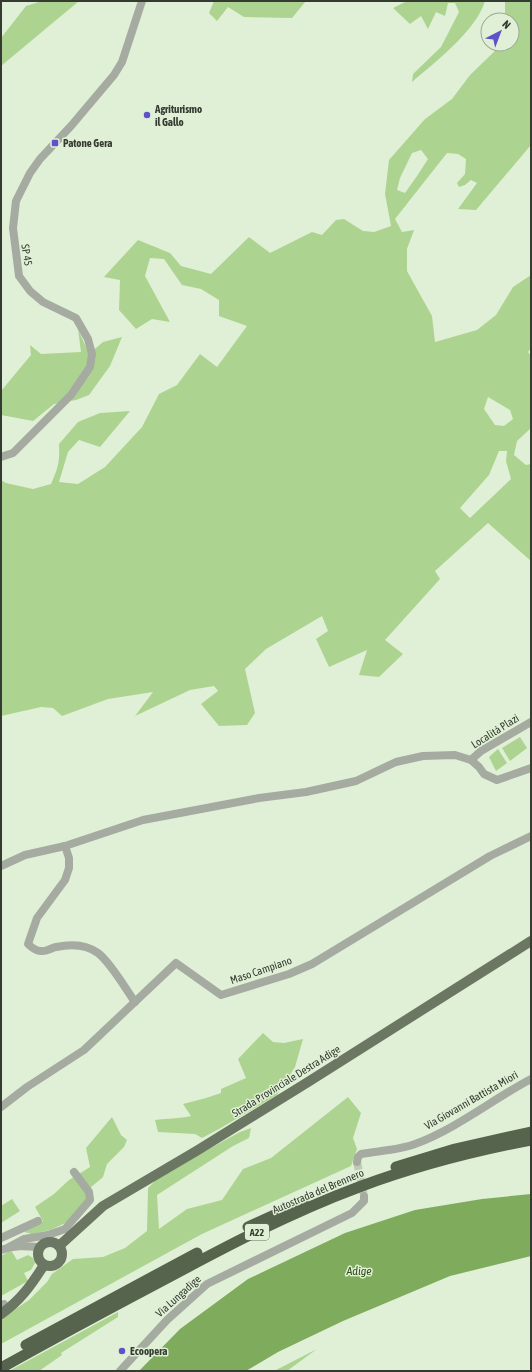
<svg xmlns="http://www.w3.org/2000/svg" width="532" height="1372" font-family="'Asap Condensed',sans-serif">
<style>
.green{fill:#acd490;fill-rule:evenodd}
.water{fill:#7fab5d}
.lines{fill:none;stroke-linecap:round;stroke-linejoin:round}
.minor-tunnel{stroke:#beccb5;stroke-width:8;stroke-dasharray:8 4;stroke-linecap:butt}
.minor{stroke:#a5aba0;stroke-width:8}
.major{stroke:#6b7763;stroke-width:10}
.highway{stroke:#56644d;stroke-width:11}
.poi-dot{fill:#5e51ca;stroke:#e0f0d6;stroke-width:1.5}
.labels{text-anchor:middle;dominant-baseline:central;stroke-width:3;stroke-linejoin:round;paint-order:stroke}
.shield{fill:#e0f0d6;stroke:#687162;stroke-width:1}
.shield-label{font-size:10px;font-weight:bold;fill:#353b31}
.poi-label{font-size:11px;font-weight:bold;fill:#353b31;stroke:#e0f0d6;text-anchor:start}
.street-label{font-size:11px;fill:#353b31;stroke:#e0f0d6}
.water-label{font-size:12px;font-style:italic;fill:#324f18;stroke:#e0f0d6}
</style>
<rect width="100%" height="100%" fill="#e0f0d6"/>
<!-- green -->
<g class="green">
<polygon points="42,1 79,1 1,66 1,38 26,6"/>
<polygon points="214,1 306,1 292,18 244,17 228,7 217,21 209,13"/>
<path d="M 407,1 L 485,1 C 476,31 435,62 412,82 L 413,74 L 441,47 L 459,12 L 455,3 L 448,3 L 445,16 L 436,12 L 428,29 L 421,16 L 410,24 L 393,8 Z"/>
<path d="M 505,1 L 531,1 L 531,145 L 476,210 L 458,209 L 477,183 L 471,180 L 465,185 L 459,187 L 457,183 L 465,174 L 466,159 L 458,154 L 447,153 L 395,219 L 402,232 L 414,230 L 407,249 L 407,271 L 432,316 L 435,342 L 477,330 L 496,315 L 513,287 L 531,275 L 531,348 L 528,352 L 531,356 L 531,428 L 517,441 L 514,455 L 526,465 L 531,464 L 531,561 L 488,523 L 435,571 L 440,579 L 385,640 L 403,654 L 379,677 L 359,675 L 367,650 L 329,667 L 316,639 L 328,631 L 322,616 L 266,649 L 245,669 L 255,713 L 247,725 L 219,726 L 201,704 L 218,691 L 214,686 L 190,690 L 135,716 L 153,692 L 108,699 L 62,716 L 53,708 L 41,707 L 1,716 L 1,480 L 6,483 L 33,489 L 51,484 C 58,468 60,462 59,444 L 78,422 L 100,413 L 130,411 L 100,447 L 79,440 L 68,452 L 59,482 L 78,484 L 105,467 L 142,427 L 159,394 L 177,385 L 200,354 L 217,367 L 247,326 L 219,316 L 219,300 L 201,289 L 182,285 L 164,259 L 150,258 L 145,276 L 170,322 L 152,319 L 136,329 L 119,310 L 120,280 L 104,277 L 138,240 L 170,253 L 181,266 L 211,274 L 249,237 L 270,253 L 312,232 L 322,235 L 336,220 L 344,219 L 363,231 L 374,232 L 391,226 L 385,194 L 389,160 L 425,119 L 452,99 L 470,75 L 499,47 L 500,44 L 512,44 L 512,20 L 505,20 ZM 421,150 L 428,159 L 417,176 L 405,193 L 397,190 L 400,178 L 412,153 ZM 488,397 L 510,410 L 513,419 L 504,426 L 495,425 L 484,409 ZM 499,451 L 507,451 L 506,461 L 511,479 L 470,518 L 460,508 L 489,475 Z"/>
<polygon points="78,329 89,354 103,342 122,337 110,366 89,395 76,400 54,404 33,421 1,415 1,391 31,355 30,345 41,354 81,352"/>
<polygon points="520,737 527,748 510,761 502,748"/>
<polygon points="498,749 507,763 496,771 489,757"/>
<path d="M 263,1033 L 273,1042 L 284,1043 L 303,1039 L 295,1067 L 277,1095 L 219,1129 L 202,1138 L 195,1134 L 158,1132 L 155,1120 C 167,1118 179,1119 191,1116 L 183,1104 L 206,1098 L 221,1093 L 221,1089 L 246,1078 L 238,1059 Z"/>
<polygon points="348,1097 361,1113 353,1138 357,1149 351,1166 202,1234 1,1344 1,1319 29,1300 47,1282 52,1274 73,1259 103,1257 125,1248 147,1231 148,1188 161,1175 240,1132 251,1128 249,1138 233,1146 157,1195 159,1229 187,1209 222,1200 243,1169 271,1158"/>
<polygon points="112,1117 121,1135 127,1140 124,1147 107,1164 103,1177 90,1188 92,1202 70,1221 50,1230 32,1234 24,1232 43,1221 35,1207 54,1194 69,1180 90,1167 86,1148"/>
<polygon points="12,1199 20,1211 1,1223 1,1206"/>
<polygon points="11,1250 17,1260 28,1255 33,1258 35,1263 31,1270 24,1273 28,1281 1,1296 1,1256"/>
<polygon points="118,1312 118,1317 61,1353 62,1355 39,1371 9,1371"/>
<polygon points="317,1349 287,1371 274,1371 278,1369"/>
</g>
<!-- water -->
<polygon class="water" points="531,1194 531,1256 450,1276 343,1321 278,1352 246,1371 139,1371 180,1329 248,1279 345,1233 415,1210 482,1199"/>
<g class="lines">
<!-- minor-tunnel -->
<polyline class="minor-tunnel" points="357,1162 364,1196"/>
<!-- minor -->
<g class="minor">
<polyline points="1,457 13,453 71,395 90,367 92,354 88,339 76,318 43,302 30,291 19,276 13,228 16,201 30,173 40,159 71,126 114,75 122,62 142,1"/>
<polyline points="471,760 481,751 531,722"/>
<path d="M 65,846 L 69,858 L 69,868 L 65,880 L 37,918 L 28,944 C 31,947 36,951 41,951 C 46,952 51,948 56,947 C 70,944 86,944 98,953 C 111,963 125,988 135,1002"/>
<polyline points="1,866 25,855 65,846 143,820 259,798 306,792 356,781 396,762 423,756 455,755 471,760 479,767 484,774 497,780 531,768"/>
<polyline points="1,1107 27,1087 84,1050 176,963 221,995 289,974 312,964 490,856 531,836"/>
<path d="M 357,1162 L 358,1157 L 361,1154 C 377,1151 400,1150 415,1144 C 456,1129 493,1099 531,1079"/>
<polyline points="1,1238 38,1221"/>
<polyline points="9,1247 24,1239 48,1235 65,1229 90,1200 89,1192 74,1172"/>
<path d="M 1,1250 C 14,1245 26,1246 40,1247"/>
<polyline points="1,1305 4,1304"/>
<polyline points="120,1371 167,1320 207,1284 352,1213 364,1201 364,1196"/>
</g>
<!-- major -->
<g class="major">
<circle cx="50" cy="1254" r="12"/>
<polyline points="59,1246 103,1206 198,1150 308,1082 531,941"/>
<path d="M 1,1314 C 20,1301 32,1284 44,1265"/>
</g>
<!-- highway -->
<g class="highway">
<polyline points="396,1167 455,1149 531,1132"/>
<polyline points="248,1227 303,1202"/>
<polyline points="26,1345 197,1253"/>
<path d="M 1,1368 C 53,1339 105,1311 158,1283 C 223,1248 289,1213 359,1187 C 415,1166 473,1151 531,1140"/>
</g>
</g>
<!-- markers -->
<g class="poi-dot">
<circle cx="147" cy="115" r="4"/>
<rect x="51" y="139" width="8" height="8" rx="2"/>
<circle cx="122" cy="1351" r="4"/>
</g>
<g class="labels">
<!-- shield labels -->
<rect class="shield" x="245" y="1224" width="24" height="16" rx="3"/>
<g class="shield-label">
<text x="257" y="1232">A22</text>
</g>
<!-- poi labels -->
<g class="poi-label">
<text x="155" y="109">Agriturismo<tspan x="155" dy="13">il Gallo</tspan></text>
<text x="63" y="143">Patone Gera</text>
<text x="130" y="1351">Ecoopera</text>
</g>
<!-- street labels -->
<g class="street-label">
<text transform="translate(27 255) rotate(81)">SP 45</text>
<text transform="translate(495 731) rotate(-32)">Località Plazi</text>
<text transform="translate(261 970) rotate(-19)">Maso Campiano</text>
<text transform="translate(286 1081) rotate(-32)">Strada Provinciale Destra Adige</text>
<text transform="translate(471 1100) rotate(-30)">Via Giovanni Battista Miori</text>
<text transform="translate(318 1191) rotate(-23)">Autostrada del Brennero</text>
<text transform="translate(178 1296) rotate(-42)">Via Lungadige</text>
</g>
<!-- water labels -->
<g class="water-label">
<text x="359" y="1271">Adige</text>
</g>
</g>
<!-- border -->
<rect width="532" height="1372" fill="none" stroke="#353b31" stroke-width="4"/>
<!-- north arrow -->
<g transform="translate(500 32) rotate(42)"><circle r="19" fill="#e0f0d6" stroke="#9ca894"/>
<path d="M0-3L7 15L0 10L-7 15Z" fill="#5e51ca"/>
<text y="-6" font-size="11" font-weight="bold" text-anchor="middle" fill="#353b31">N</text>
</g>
</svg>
